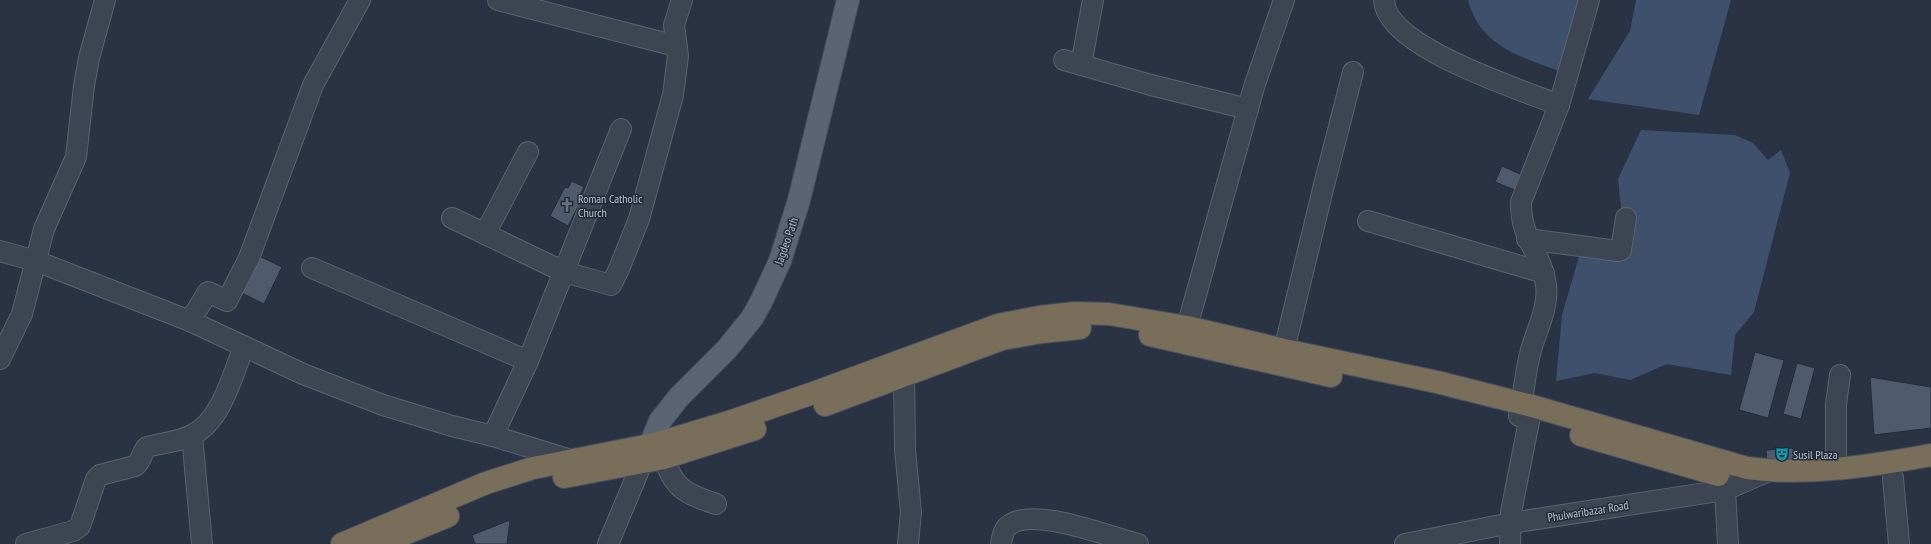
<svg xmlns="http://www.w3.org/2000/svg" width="1931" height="544" font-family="'PT Sans Narrow',sans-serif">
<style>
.water{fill:#3f506c}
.building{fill:#4f5a6c;stroke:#242c3b}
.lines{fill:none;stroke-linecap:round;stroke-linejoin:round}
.minor-casing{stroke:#5b6371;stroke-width:22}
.major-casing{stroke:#474e5d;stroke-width:24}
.highway-casing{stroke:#48505e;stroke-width:24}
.minor{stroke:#3d4553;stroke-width:20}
.major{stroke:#5b6473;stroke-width:22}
.highway{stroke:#796e5a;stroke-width:22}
.labels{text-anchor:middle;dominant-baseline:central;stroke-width:3;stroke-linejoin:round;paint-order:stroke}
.poi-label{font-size:12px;fill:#bac1cd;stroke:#212a39;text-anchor:start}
.street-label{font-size:12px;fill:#bac1cd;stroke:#212a39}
</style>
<rect width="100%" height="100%" fill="#293344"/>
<!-- water -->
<g class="water">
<path d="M 1468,0 L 1584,0 L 1559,71 C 1519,56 1480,46 1468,0 Z"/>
<polygon points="1636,0 1731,0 1699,115 1588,99 1630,31"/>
<polygon points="1641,130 1735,135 1753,143 1768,160 1781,150 1790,173 1754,312 1735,335 1731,375 1667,364 1630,380 1595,373 1556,381 1562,315 1582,246 1617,251 1623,227 1618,179"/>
</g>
<!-- building -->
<g class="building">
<polygon points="1502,166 1522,175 1515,190 1495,182"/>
<polygon points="572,181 584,187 580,195 583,197 568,226 550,216 565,187 568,188"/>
<polygon points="257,255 282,267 264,304 240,292"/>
<polygon points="1755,352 1784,360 1768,418 1739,410"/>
<polygon points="1797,363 1815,368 1801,419 1783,414"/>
<polygon points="1870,377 1931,387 1931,428 1874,435"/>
<polygon points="1792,448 1801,459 1767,464 1766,450"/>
<polygon points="510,520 507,544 475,544 472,535"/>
</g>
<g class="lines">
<defs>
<g id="minor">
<polyline points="498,0 676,46"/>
<path d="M 1384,0 C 1385,47 1520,89 1559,105"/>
<polyline points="1064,60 1151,85 1248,109"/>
<polyline points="1081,65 1093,0"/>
<polyline points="452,218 564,272 611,285 619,269 639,219 673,95 678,56 674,25 682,0"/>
<polyline points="1368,221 1544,273"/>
<polyline points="485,234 528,152"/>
<polyline points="1527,239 1618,251 1621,250 1626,218"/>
<polyline points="0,251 36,261 190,321 303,374 383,405 452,426 493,436 571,460"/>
<polyline points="312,268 528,361"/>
<polyline points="190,321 208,292 227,301 249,258 313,85 360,0"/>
<polyline points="1187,327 1254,87 1284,0"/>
<polyline points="1284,350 1323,189 1353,72"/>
<polyline points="0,359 22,314 44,229 76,157 84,86 89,58 105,0"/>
<polyline points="904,375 905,450 911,512 908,544"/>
<path d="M 1519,416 C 1524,394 1525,371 1531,350 C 1537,329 1549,307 1546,285 C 1542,253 1520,239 1521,202 L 1559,105 L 1589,0"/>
<polyline points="192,436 202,544"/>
<polyline points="493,436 528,361 621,129"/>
<path d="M 664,458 C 674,490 687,494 716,504"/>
<polyline points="1836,468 1836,404 1840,375"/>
<polyline points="1893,478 1899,544"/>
<polyline points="1725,490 1728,544"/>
<path d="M 26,544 L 73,531 L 80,526 L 96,479 L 100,475 L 135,466 C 142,461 141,453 147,447 C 161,443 179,442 192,435 C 221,422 233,374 244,346"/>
<polyline points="608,544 642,463"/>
<path d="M 1001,544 C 1002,538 1003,531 1007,527 C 1029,504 1112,538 1138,544"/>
<polyline points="1405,544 1511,523 1725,490 1769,471"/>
<polyline points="1510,544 1511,512 1532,406"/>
</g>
<polyline id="major" points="650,445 660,421 679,397 727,349 752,318 761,302 780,261 799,200 848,0"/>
<g id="highway">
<polyline points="1150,335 1331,376"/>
<polyline points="825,405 1002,339 1042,332 1080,328"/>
<polyline points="1581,435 1718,475"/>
<polyline points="564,477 664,458 755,429"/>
<path d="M 342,544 L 486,483 L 533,468 L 650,445 L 675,438 L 732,421 L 816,392 L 998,325 L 1039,317 L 1075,313 L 1109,314 L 1187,327 L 1284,350 L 1437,382 L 1532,406 L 1747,468 C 1808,476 1870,466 1931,455"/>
<polyline points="380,544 448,516"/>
</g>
</defs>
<!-- minor casing -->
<use href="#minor" class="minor-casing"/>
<!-- major casing -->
<use href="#major" class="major-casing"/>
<!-- highway casing -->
<use href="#highway" class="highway-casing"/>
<!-- minor -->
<use href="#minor" class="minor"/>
<!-- major -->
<use href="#major" class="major"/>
<!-- highway -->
<use href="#highway" class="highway"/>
</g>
<!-- icons -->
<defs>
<symbol id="church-bare" viewBox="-9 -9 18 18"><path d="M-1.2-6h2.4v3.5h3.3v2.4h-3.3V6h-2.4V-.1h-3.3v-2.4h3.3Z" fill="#6b7280" stroke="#212a39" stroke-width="2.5" paint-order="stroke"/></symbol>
<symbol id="theatre-bare" viewBox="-9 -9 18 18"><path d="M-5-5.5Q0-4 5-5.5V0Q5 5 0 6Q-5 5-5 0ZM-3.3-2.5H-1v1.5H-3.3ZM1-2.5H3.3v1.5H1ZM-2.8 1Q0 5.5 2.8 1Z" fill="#0f9aa8" stroke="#212a39" stroke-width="2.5" paint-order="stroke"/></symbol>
</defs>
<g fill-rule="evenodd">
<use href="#church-bare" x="557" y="195" width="20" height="20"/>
<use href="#theatre-bare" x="1772" y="444" width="20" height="20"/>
</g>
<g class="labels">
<!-- poi labels -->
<g class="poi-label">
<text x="578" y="198">Roman Catholic<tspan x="578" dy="14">Church</tspan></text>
<text x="1793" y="454">Susil Plaza</text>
</g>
<!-- street labels -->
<g class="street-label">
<text transform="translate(786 241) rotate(-71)">Jagdeo Path</text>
<text transform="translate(1588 511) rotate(-9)">Phulwaribazar Road</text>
</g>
</g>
</svg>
